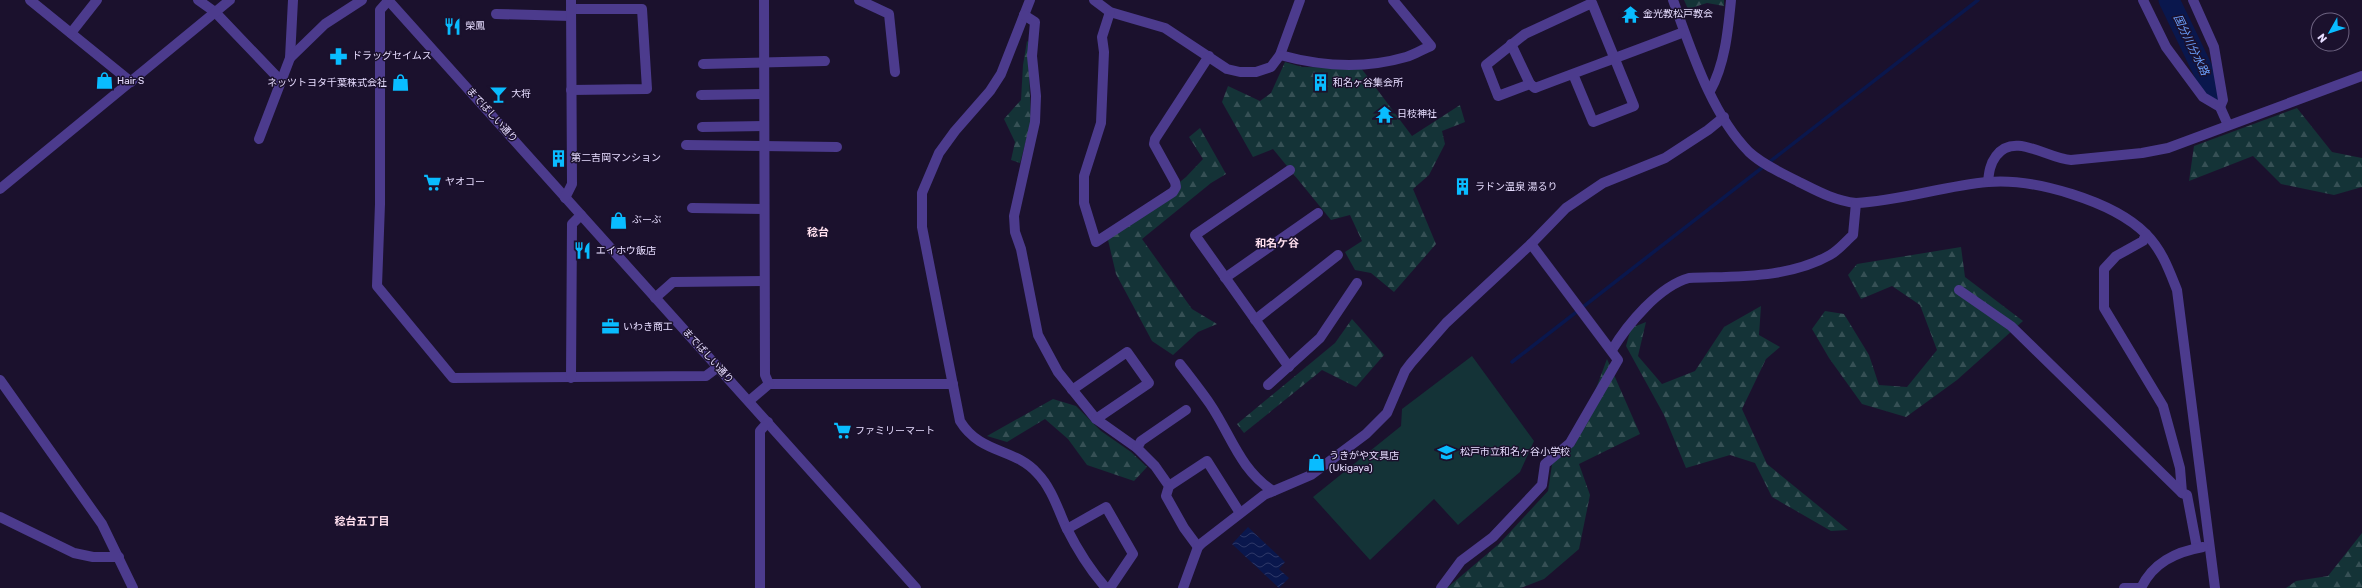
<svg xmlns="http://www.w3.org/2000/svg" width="2362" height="588" font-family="Rubik,'Noto Sans JP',sans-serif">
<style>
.grass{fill:#143337}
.forest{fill:url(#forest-firs)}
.water{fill:url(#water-waves)}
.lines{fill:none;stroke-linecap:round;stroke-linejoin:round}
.stream{stroke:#0a174d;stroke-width:3.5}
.river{stroke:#0a174d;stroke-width:21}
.minor{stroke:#4c3b8d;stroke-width:10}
.labels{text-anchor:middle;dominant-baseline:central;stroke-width:3;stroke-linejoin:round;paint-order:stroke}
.poi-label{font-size:10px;fill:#e7ddff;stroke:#1b112d;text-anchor:start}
.street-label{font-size:10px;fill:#e7ddff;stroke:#1b112d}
.water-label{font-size:11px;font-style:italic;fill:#6ba1ff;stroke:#1b112d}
.neighbourhood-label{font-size:11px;font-weight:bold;fill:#ffdfee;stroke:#1b112d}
</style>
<defs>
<pattern id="forest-firs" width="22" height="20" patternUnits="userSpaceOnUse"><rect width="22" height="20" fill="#143337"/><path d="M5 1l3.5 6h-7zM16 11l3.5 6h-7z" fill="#365055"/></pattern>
<pattern id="water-waves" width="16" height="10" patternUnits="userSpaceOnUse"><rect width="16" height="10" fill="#0a174d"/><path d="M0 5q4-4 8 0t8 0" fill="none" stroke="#2e3868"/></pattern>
</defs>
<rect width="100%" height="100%" fill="#1b112d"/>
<!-- grass -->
<polygon class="grass" points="1472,356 1534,441 1520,472 1458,525 1434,499 1370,560 1313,497 1401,426 1402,409"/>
<!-- forest -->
<g class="forest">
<polygon points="1684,0 1724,0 1724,6 1707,3 1688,9"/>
<polygon points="1027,41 1031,44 1029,72 1031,122 1020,163 1011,160 1015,142 1004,119 1021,100 1023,65"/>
<polygon points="1285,62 1302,67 1361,68 1412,136 1460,105 1465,122 1442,131 1445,144 1429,175 1413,189 1436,244 1394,292 1371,273 1355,270 1345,252 1362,241 1350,215 1331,220 1273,149 1253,157 1222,102 1228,86 1260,101 1271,93"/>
<polygon points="2297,108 2332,152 2362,158 2362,187 2334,195 2281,184 2253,156 2189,181 2194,146"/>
<polygon points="1200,128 1226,174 1211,183 1142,239 1192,309 1217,324 1198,332 1173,355 1152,341 1116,274 1108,240 1186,177 1203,159 1189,137"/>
<polygon points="1961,247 1965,277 2023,321 1957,380 1906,417 1862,404 1829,358 1812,329 1825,311 1844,314 1869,355 1879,385 1907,387 1937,350 1920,305 1892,286 1861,299 1848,275 1857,264"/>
<polygon points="1761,306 1759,335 1780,347 1766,359 1742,409 1767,464 1848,530 1831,531 1772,497 1755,463 1730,455 1686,468 1664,415 1626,346 1631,328 1646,322 1638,356 1662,384 1695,371 1724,327"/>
<polygon points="1352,319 1384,355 1356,387 1322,370 1244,433 1237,424 1335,343"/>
<polygon points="1607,359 1640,434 1579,464 1590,495 1579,549 1544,579 1521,588 1447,588 1500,543 1548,491 1553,458 1575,445"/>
<polygon points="1053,399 1076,406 1101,431 1131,452 1147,467 1134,481 1087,465 1068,439 1045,419 1007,442 987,436"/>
<polygon points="2362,533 2362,588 2286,588 2296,581 2328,576"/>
</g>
<!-- water -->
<polygon class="water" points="1248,527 1285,562 1279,569 1289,578 1279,588 1232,544"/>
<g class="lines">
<!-- stream -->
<polyline class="stream" points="1512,362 1978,0"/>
<!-- river -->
<polyline class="river" points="2169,0 2213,91"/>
<!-- minor -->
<g class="minor">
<polyline points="30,0 131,82"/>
<polyline points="198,0 215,12 281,81"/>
<polyline points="388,0 916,588"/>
<polyline points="859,0 889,14 895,72"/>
<path d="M 1030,0 L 1001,74 L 990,91 L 955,131 L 939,153 L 922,193 L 922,227 L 960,421 C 980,454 1015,448 1037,473 C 1051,487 1058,509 1066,527 C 1077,549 1090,570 1106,588"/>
<polyline points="1094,0 1110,12 1165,28 1227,69 1240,72 1256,72 1271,67 1280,55 1300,0"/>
<path d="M 1673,0 C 1691,49 1711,114 1749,152 C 1763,165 1782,173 1799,182 C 1817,191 1835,201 1856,203 C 1900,201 1943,186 1988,182 C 2034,178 2113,201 2146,234 C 2162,250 2169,270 2177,290 L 2215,588"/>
<polyline points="2143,0 2166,47 2203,97 2220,107 2228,125"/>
<polyline points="2193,0 2214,47 2223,100 2220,107"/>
<polyline points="388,1 380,10 380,204 377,286 453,378 706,376 718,367"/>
<polyline points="571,9 642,9 647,89 571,90"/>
<polyline points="1110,12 1102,37 1104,52 1101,123 1084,176 1084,203 1096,242 1173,192 1176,187 1175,182 1154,144 1155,139 1209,56"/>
<polyline points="496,14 571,16"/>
<polyline points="1024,15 1035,22 1032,56 1036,96 1035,122 1014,216 1015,232 1021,249 1038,335 1058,372 1096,419 1137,448 1155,466 1169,486 1166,496 1184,528 1198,547"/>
<polyline points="71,33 97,0"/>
<polyline points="1511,44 1530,84"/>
<path d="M 1280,55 C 1320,66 1365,69 1406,57 C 1414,55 1423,49 1431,46 L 1393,0"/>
<polyline points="290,58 293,0"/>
<polyline points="703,64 825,61"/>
<path d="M 1573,74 L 1593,122 L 1634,106 L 1592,3 L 1525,34 L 1486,65 L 1498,96 L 1530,84 L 1535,88 C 1585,69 1635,51 1684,32"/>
<path d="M 1710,91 C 1725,64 1728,31 1731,0"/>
<polyline points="701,95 763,94"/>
<polyline points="702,127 764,126"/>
<polyline points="259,139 290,58 325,24 362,0"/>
<polyline points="686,145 837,147"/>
<path d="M 1988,182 C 1989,172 1990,164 1996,156 C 2014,131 2048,159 2071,160 L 2142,153 L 2168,148 L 2362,76"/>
<polyline points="0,189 230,0"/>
<polyline points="565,198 572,184 571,0"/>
<polyline points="692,208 764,209"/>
<polyline points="2146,234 2143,241 2116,256 2104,269 2104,308 2163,406 2180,468 2182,493 2187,495 2197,548"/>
<polyline points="1225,278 1318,213"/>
<polyline points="1959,290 2011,326 2182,493"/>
<polyline points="655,298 673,282 764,281"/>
<polyline points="1255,320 1338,255"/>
<path d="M 1612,350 C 1627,325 1659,286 1689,278 C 1735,276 1788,279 1830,255 C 1839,250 1846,241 1853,235 L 1856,203"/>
<path d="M 1180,364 C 1190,377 1201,391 1210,404 C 1231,435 1240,470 1273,491"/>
<polyline points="1289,367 1195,235 1290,170"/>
<polyline points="571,378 572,224 581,215"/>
<polyline points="0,380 102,524 133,588"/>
<polyline points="769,384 953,384"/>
<polyline points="1268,385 1320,338 1357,283"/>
<polyline points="1072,390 1127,352 1149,383 1096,419"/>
<polyline points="749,401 769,384 765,375 764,0"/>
<polyline points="1137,448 1141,441 1186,410"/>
<polyline points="1169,486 1207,461 1240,513"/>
<polyline points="0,517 74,553 93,557 119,557"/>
<polyline points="1067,529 1106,507 1133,554 1110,588"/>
<polyline points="760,588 760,431 768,422"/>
<polyline points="1183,588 1198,547 1202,543 1264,495 1311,475 1366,434 1387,413 1405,371 1411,363 1446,323 1531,244 1566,208 1603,183 1665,158 1708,130 1724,117"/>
<polyline points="1441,588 1461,561 1493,537 1542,485 1545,464 1570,443 1618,360 1531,244"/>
<polyline points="2124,588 2141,588"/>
<path d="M 2141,588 C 2153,563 2175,552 2203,547"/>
</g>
</g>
<!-- icons -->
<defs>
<symbol id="temple-bare" viewBox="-9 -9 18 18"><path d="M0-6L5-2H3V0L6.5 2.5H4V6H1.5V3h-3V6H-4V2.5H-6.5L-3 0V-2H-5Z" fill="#09bcff" stroke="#1b112d" stroke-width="2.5" paint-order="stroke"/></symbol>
<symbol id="restaurant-bare" viewBox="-9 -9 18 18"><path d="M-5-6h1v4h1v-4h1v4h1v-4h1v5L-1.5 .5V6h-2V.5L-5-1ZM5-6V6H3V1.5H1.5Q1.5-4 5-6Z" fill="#09bcff" stroke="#1b112d" stroke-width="2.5" paint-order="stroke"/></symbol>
<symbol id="pharmacy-bare" viewBox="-9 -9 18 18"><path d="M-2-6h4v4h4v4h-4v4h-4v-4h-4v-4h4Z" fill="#09bcff" stroke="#1b112d" stroke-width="2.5" paint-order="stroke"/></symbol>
<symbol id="shop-bare" viewBox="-9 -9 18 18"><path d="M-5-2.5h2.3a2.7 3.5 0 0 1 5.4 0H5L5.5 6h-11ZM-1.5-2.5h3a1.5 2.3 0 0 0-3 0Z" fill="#09bcff" stroke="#1b112d" stroke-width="2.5" paint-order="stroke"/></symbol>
<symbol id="building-bare" viewBox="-9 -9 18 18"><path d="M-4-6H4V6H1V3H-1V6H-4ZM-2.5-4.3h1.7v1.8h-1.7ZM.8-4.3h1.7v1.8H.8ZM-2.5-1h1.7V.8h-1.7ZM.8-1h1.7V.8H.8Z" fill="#09bcff" stroke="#1b112d" stroke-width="2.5" paint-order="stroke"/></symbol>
<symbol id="bar-bare" viewBox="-9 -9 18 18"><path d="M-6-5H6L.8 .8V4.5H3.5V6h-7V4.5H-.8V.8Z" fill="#09bcff" stroke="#1b112d" stroke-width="2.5" paint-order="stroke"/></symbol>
<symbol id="supermarket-bare" viewBox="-9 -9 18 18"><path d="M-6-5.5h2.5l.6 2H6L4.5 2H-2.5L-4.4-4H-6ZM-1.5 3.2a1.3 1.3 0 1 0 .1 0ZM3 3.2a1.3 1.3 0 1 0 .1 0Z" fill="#09bcff" stroke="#1b112d" stroke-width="2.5" paint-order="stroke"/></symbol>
<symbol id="office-bare" viewBox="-9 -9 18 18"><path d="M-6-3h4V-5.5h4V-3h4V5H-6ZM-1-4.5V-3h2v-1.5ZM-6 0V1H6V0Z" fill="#09bcff" stroke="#1b112d" stroke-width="2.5" paint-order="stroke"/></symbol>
<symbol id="school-bare" viewBox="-9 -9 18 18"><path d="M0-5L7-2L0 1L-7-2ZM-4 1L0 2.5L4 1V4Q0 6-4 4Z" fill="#09bcff" stroke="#1b112d" stroke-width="2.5" paint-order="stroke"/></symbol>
</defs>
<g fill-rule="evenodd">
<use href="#temple-bare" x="1618" y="2" width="25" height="25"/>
<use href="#restaurant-bare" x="440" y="14" width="25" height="25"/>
<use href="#pharmacy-bare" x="326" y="44" width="25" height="25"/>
<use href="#shop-bare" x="92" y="68" width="25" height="25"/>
<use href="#shop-bare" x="388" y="70" width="25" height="25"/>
<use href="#building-bare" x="1308" y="70" width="25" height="25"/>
<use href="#bar-bare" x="486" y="82" width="25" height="25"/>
<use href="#temple-bare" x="1372" y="102" width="25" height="25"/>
<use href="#building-bare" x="546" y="146" width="25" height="25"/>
<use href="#supermarket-bare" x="420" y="170" width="25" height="25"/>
<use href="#building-bare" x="1450" y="174" width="25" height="25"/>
<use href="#shop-bare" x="606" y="208" width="25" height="25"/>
<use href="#restaurant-bare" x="570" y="238" width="25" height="25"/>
<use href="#office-bare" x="598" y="314" width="25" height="25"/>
<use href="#supermarket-bare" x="830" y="418" width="25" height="25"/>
<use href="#school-bare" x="1434" y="440" width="25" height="25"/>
<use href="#shop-bare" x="1304" y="450" width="25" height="25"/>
</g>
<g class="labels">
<!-- poi labels -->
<g class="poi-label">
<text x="1643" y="14">金光教松戸教会</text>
<text x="465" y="26">榮鳳</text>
<text x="352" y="56">ドラッグセイムス</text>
<text x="117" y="81">Hair S</text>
<text x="387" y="83" text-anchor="end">ネッツトヨタ千葉株式会社</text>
<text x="1333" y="83">和名ヶ谷集会所</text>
<text x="511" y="94">大将</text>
<text x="1397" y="114">日枝神社</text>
<text x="571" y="158">第二吉岡マンション</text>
<text x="445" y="182">ヤオコー</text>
<text x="1475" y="187">ラドン温泉 湯るり</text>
<text x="632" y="220">ぶーぶ</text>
<text x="596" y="251">エイホウ飯店</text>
<text x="623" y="327">いわき商工</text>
<text x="855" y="431">ファミリーマート</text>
<text x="1460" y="452">松戸市立和名ヶ谷小学校</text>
<text x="1329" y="456">うきがや文具店<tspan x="1329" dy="12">(Ukigaya)</tspan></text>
</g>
<!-- street labels -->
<g class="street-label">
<text transform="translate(492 115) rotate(48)">までばしい通り</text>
<text transform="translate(708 356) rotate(48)">までばしい通り</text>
</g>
<!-- water labels -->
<g class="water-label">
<text transform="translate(2191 45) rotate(64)">国分川分水路</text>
</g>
<!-- neighbourhood labels -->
<g class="neighbourhood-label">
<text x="818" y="232">稔台</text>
<text x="1277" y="243">和名ケ谷</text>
<text x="362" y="521">稔台五丁目</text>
</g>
</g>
<!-- north arrow -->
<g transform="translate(2330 32) rotate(231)"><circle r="19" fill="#1b112d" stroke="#6d6381"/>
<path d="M0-3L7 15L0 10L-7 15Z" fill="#09bcff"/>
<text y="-6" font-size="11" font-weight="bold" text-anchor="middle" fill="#e7ddff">N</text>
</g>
</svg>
